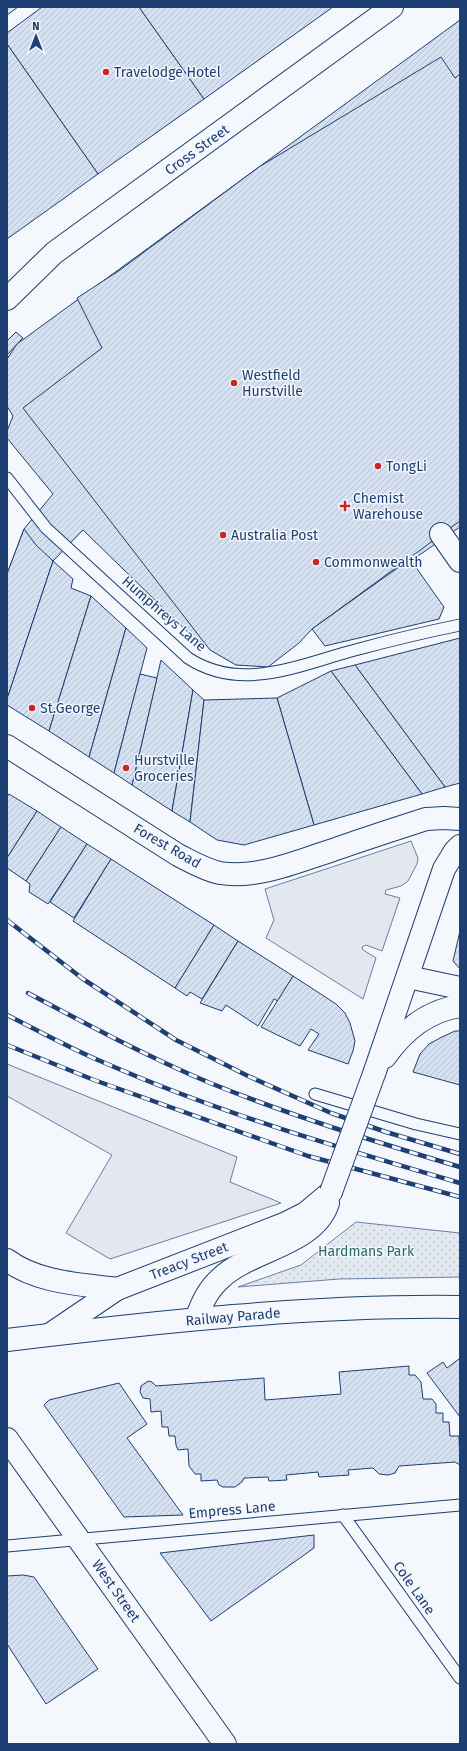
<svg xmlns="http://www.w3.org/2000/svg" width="467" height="1751" font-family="'Fira Sans',sans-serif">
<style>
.grass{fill:url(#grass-dots);stroke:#687fa3}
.parking{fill:#e3e8f0;stroke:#687fa3}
.building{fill:url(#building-hatch);stroke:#1d3f73}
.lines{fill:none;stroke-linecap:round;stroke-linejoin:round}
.lane-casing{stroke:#1d3f73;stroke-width:13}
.street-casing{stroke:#1d3f73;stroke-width:24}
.secondary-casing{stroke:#1d3f73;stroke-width:24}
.lane{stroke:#f4f7fb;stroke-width:11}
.street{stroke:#f4f7fb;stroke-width:22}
.secondary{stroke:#f4f7fb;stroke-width:22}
.rail-casing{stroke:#1d3f73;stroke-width:4.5}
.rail{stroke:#f4f7fb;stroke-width:3;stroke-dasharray:9;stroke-linecap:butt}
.secondary-bridge-casing{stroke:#1d3f73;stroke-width:24;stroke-linecap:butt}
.secondary-bridge{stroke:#f4f7fb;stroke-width:22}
.poi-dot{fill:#c62828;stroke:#f4f7fb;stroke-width:1.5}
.labels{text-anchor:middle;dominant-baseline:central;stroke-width:3;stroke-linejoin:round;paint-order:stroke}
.poi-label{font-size:14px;fill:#1d3f73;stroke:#f4f7fb;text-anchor:start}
.street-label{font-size:14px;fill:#1d3f73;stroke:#f4f7fb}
.park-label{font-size:14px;fill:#2c6c60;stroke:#f4f7fb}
</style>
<defs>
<pattern id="grass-dots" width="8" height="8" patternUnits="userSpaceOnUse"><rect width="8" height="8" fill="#e3e9f0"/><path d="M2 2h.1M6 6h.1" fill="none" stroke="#c2c9d1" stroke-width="1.8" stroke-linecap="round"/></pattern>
<pattern id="building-hatch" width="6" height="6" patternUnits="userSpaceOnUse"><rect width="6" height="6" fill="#d5e0f0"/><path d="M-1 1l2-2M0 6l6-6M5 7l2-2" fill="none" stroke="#b6c1d1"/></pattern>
</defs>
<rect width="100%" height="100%" fill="#f4f7fb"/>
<!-- grass -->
<polygon class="grass" points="356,1222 460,1233 460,1277 339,1279 238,1287 301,1265"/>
<!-- parking -->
<g class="parking">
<polygon points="411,841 418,858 417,864 408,881 401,886 386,890 385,894 400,898 382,951 366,945 362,947 363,950 376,958 363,999 266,938 274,920 265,889"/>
<polygon points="7,1064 237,1157 230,1182 281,1203 110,1259 66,1233 112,1155 7,1096"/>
</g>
<!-- building -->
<g class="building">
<polygon points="7,7 18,7 7,15"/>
<polygon points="42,7 139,7 204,99 98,174 7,44 7,33"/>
<polygon points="139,7 333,7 204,99"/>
<polygon points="460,20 460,527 270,658 234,659 196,640 83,530 53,561 7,699 7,574 24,529 53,494 7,438 7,431 13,416 7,406 7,359 17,344"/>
<polygon points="7,44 98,174 7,239"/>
<polygon points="441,57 455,78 460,74 460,521 312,629 299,643 268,667 236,665 210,650 23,408 102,348 77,298 120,270 259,167"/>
<polygon points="16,332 23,338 7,355 7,341"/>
<polygon points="24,529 36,545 53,561 7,699 7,574"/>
<polygon points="410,559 444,607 439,619 325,646 312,629"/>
<polygon points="53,561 73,579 71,588 91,596 49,731 7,705 7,699"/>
<polygon points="91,596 126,628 89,757 49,731"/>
<polygon points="126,628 147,648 114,773 89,757"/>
<polygon points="460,638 460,783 445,787 355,665"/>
<polygon points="161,660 193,690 172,811 132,785"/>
<polygon points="355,665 445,787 422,794 331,671"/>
<polygon points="331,671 422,794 314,825 277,698"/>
<polygon points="140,674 157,678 132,785 114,773"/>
<polygon points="193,690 204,700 190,822 172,811"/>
<polygon points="277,698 314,825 244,845 217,840 190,822 204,700"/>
<polygon points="9,794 37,811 7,858 7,797"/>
<polygon points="37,811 61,827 26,881 7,868 7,858"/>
<polygon points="61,827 87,844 48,904 29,892 30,884 26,881"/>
<polygon points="87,844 111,859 74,918 50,902"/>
<polygon points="111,859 214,925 175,988 73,921"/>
<polygon points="214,925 238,941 202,999 190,992 187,996 175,988"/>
<polygon points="460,931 460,969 453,961"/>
<polygon points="238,941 293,976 278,1001 274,999 258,1026 226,1005 222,1011 200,1003"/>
<polygon points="293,976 336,1004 345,1013 350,1023 355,1041 353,1051 348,1064 308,1050 319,1034 311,1029 300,1046 261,1027"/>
<polygon points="455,1031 460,1031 460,1085 413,1072 420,1054 429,1044 442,1037"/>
<polygon points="459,1359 460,1361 460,1417 427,1373 443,1362 447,1368"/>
<polygon points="409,1366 409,1375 415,1375 421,1382 423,1399 432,1399 436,1404 436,1413 443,1413 443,1422 449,1422 450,1436 459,1436 460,1465 455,1462 399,1466 395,1473 388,1475 379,1474 373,1468 348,1470 349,1475 319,1477 318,1472 286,1475 287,1480 269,1481 268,1477 244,1478 242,1482 235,1487 223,1487 219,1485 217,1480 201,1481 201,1474 195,1474 189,1466 188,1449 178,1450 176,1445 175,1436 169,1436 168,1427 162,1427 161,1411 151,1412 150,1399 143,1398 140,1392 141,1386 148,1381 152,1382 156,1386 264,1378 265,1400 341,1394 339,1372"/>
<polygon points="119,1383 147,1424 127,1438 183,1515 124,1517 44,1405 49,1400"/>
<polygon points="314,1535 314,1548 211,1621 160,1553"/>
<polygon points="23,1575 34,1577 98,1669 46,1704 7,1644 7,1576"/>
</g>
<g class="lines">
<defs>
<g id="lane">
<path d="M 7,478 L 46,528 L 188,658 C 243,694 303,663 359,649 C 392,640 426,632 460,625"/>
<polyline points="315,1094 416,1124 460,1134"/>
<polyline points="343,1515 460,1678"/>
<polyline points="7,1546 460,1505"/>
</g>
<g id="street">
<polyline points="7,299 54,253 392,7"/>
<polyline points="441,534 460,561"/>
<path d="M 7,746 L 178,855 C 192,862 205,870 220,873 C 258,879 298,861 333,850 C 364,839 395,829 426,819 L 444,818 L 460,819"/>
<polyline points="7,1439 225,1744"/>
</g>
<g id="secondary">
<polyline points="408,977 460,988"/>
<path d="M 385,1057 C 403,1031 427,1011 460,1006"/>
<polyline points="375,1071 444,869 455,851 460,846"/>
<path d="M 7,1260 C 38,1283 80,1284 117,1289"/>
<path d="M 196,1319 C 202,1303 208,1289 221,1278 C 250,1250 315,1245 328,1203"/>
<polyline points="52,1333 117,1289 284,1224 306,1213 331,1192"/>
<path d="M 7,1340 C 157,1322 309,1305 460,1307"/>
</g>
</defs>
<!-- lane casing -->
<use href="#lane" class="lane-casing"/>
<!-- street casing -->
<use href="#street" class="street-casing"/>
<!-- secondary casing -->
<use href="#secondary" class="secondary-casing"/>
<!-- lane -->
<use href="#lane" class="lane"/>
<!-- street -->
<use href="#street" class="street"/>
<!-- secondary -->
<use href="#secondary" class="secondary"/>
<defs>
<g id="rail">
<polyline points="7,920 83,979 176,1040 248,1076 331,1113 386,1132 460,1154"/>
<path d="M 28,993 C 88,1025 148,1057 210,1083 C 292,1116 376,1142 460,1167"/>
<path d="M 7,1015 C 39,1031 71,1049 105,1063 C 219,1113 340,1148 460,1183"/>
<polyline points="7,1045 94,1080 308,1156 460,1197"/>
</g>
</defs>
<!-- rail casing -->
<use href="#rail" class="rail-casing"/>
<!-- rail -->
<use href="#rail" class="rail"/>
<defs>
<polyline id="secondary-bridge" points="331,1192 375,1071"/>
</defs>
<!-- secondary-bridge casing -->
<use href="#secondary-bridge" class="secondary-bridge-casing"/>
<!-- secondary-bridge -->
<use href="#secondary-bridge" class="secondary-bridge"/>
</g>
<!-- markers -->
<g class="poi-dot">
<circle cx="106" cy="72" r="4"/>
<circle cx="234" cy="383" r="4"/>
<circle cx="378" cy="466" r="4"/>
<path d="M343 500h4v4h4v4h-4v4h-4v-4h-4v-4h4z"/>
<circle cx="223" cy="535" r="4"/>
<circle cx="316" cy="562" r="4"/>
<circle cx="32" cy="708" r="4"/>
<circle cx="126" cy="768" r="4"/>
</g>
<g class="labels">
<!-- poi labels -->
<g class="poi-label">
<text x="114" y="72">Travelodge Hotel</text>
<text x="242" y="375">Westfield<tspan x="242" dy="16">Hurstville</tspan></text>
<text x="386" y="466">TongLi</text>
<text x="353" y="498">Chemist<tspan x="353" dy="16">Warehouse</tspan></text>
<text x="231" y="535">Australia Post</text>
<text x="324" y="562">Commonwealth</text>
<text x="40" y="708">St.George</text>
<text x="134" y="760">Hurstville<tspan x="134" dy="16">Groceries</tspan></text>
</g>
<!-- street labels -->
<g class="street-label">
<text transform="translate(197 150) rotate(-36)">Cross Street</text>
<text transform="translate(164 614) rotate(41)">Humphreys Lane</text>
<text transform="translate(167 846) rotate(30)">Forest Road</text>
<text transform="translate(189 1261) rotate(-21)">Treacy Street</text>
<text transform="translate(233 1317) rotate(-5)">Railway Parade</text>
<text transform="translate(232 1510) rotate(-5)">Empress Lane</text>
<text transform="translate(414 1588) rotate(55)">Cole Lane</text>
<text transform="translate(116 1591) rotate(55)">West Street</text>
</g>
<!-- park labels -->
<g class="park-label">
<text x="366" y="1251">Hardmans Park</text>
</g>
</g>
<!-- border -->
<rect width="467" height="1751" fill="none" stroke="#1d3f73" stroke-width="16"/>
<!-- north arrow -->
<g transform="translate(36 36)" stroke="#f4f7fb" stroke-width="3" paint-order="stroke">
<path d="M0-3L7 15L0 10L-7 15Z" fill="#1d3f73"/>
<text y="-6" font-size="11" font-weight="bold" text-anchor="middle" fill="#1d3f73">N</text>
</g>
</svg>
